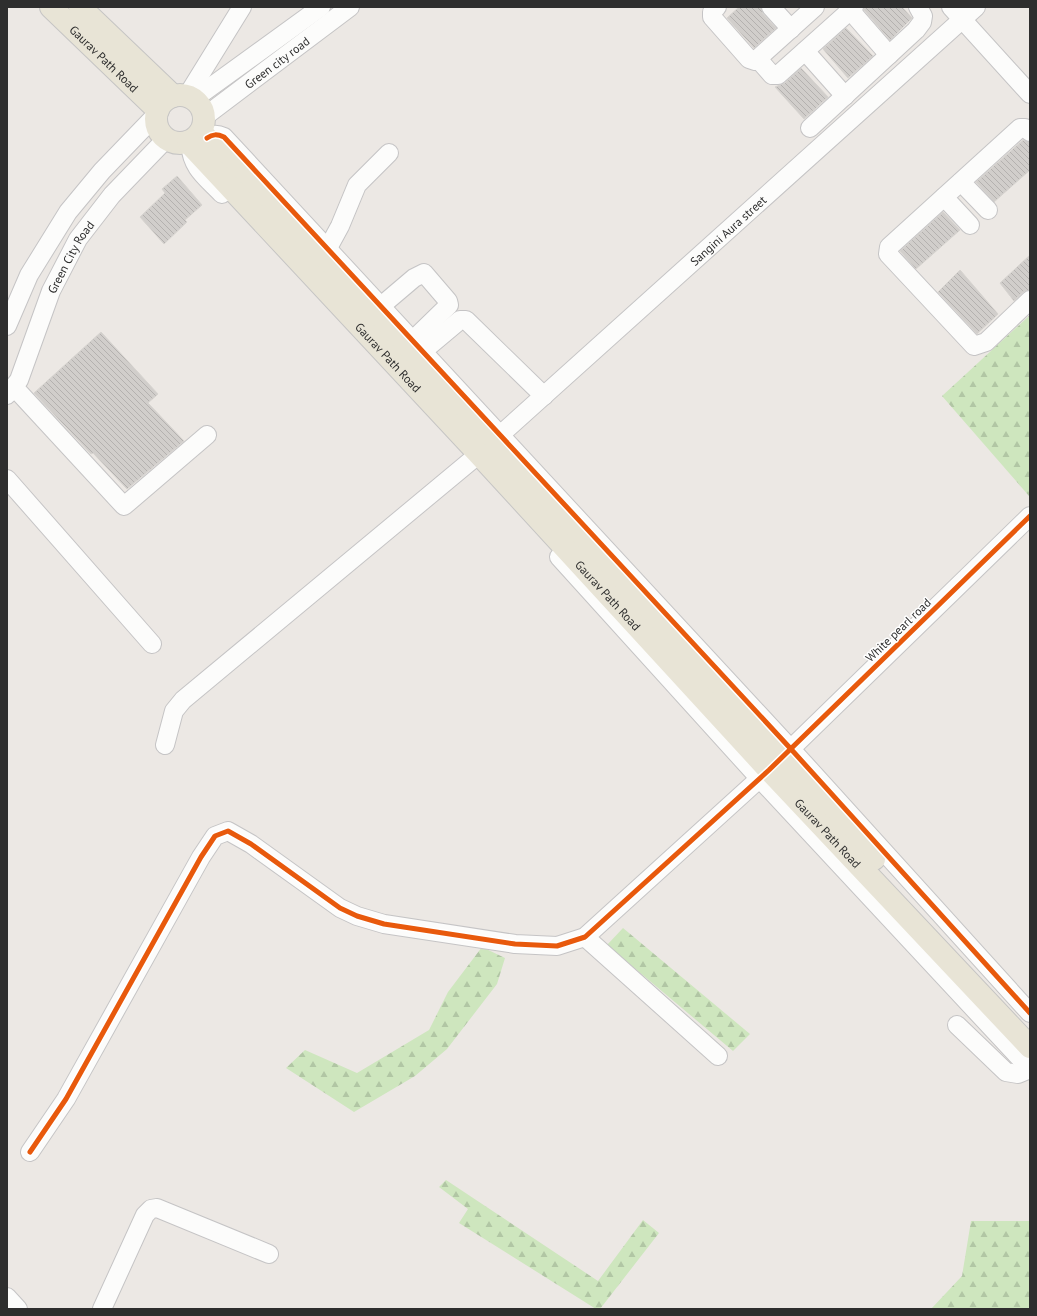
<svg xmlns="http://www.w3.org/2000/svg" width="1037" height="1316" font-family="'PT Sans',sans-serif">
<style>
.forest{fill:url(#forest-firs)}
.building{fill:url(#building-back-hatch);stroke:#d7d4d0}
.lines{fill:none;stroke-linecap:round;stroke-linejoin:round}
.minor-casing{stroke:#c5c4c5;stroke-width:20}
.major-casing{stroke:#c6c5c4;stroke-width:24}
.minor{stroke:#fcfcfb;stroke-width:18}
.major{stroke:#e8e4d6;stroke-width:22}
.cycleway-casing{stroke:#fff;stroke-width:8}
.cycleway{stroke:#e8590c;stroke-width:5}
.labels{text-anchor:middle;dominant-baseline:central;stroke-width:3;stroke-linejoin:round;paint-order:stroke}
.street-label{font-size:12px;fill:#2e2e2e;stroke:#fff}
</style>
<defs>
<pattern id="forest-firs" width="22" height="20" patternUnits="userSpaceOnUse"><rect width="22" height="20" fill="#cee6be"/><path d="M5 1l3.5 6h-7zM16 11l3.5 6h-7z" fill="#b1c6a4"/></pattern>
<pattern id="building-back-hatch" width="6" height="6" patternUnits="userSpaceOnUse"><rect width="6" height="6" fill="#d1cecb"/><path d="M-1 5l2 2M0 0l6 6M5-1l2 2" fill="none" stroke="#b4b1af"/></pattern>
</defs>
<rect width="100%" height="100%" fill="#ece8e4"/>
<!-- forest -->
<g class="forest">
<polygon points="1030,315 1030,495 1029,496 942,396"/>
<polygon points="623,928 750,1034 733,1051 607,945"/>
<polygon points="482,947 505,958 497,984 447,1049 415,1076 354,1112 286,1068 305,1050 357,1073 429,1030 448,992"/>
<polygon points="446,1180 598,1281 643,1220 659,1233 600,1309 596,1309 459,1223 468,1209 439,1187"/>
<polygon points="971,1221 1030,1221 1030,1309 931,1309 962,1276"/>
</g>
<!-- building -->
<g class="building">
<polygon points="739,7 761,7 763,14 776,28 754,48 727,18"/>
<polygon points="864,7 902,7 912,18 890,40 864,10"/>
<polygon points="846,28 873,56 848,78 823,49"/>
<polygon points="801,68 828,97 804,119 775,87 785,83"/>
<polygon points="1023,140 1030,142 1030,170 994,202 976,182"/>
<polygon points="177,176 202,205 185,220 187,222 164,244 140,217 165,193 162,189"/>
<polygon points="943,212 960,230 916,269 900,251"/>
<polygon points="1030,255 1030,290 1023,292 1014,301 1000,283"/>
<polygon points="960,270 998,314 977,334 938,292"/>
<polygon points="101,332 158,394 148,403 184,441 127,489 93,453 91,454 34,393"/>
</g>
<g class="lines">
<defs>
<g id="minor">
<polyline points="717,7 712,12 712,17 749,59 755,61 815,7"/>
<polyline points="771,7 791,29"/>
<polyline points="951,7 1030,94"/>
<polyline points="850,10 889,55"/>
<polyline points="805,51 845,96"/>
<polyline points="758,59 772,75 778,75 854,7"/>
<polyline points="187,96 242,7"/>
<polyline points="194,99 321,7"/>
<path id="s1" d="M 204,117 L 350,7"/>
<polyline points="810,128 916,30 922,22 923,16 918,7"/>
<polyline points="1030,132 1025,128 1020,128 889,247 888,254 974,346 986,342 1030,300"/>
<path d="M 207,138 C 213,134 217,134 224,137 L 790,748 L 1030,1013"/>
<path d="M 190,144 C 192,169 206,177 222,194"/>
<polyline points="961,182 988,210"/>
<polyline points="944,197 970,225"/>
<polyline points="328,248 340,226 357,185 389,153"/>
<polyline points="381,306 414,278 424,273 448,301 449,305 413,340"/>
<polyline points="7,326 29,275 68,212 102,171 156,115"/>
<polyline points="423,351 460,320 466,320 544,396"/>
<polyline points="14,387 124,506 207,435"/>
<path id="s2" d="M 7,395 L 19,380 L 51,291 L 78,239 L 112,195 L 166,139"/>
<polyline points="7,479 152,644"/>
<polyline points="559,557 760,779 1030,1069"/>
<path id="s3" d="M 165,745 L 174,711 L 183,700 L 479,454 L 976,7"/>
<polyline points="585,937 718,1056"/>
<polyline points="957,1025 1006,1072 1018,1074 1030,1069"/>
<polyline points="30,1152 66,1099 201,857 215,836 228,831 251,844 340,908 357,916 384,924 515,944 557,946 585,937 769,770 1030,516"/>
<polyline points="7,1297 18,1309"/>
<polyline points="102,1309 145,1215 151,1209 157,1208 269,1254"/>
</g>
<g id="major">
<path id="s4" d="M 51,7 L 158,110"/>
<polyline points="80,7 173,96"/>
<circle cx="180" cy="119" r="24"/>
<polyline points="201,132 491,443 874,859"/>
<path id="s5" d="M 188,142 L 479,454 L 769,770 L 1030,1047"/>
</g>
</defs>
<!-- minor casing -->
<use href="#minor" class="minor-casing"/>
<!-- major casing -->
<use href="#major" class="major-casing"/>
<!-- minor -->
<use href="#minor" class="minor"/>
<!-- major -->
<use href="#major" class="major"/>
<defs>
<g id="cycleway">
<path d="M 207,138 C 213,134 217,134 224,137 L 790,748 L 1030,1013"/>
<polyline points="30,1152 66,1099 201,857 215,836 228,831 251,844 340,908 357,916 384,924 515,944 557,946 585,937 769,770 1030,516"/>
</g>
</defs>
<!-- cycleway casing -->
<use href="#cycleway" class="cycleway-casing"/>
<!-- cycleway -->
<use href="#cycleway" class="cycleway"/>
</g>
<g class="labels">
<!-- street labels -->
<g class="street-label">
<text stroke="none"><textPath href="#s4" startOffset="74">Gaurav Path Road</textPath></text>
<text stroke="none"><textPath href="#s1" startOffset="91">Green city road</textPath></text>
<text stroke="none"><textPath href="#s3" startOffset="769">Sangini Aura street</textPath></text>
<text stroke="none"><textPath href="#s2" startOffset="153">Green City Road</textPath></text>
<text stroke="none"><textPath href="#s5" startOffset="294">Gaurav Path Road</textPath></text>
<text stroke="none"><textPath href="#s5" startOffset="618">Gaurav Path Road</textPath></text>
<text transform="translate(898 630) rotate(-44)">White pearl road</text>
<text stroke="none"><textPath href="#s5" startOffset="942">Gaurav Path Road</textPath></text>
</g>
</g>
<!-- border -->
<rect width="1037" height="1316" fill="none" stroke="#2e2e2e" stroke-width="16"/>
</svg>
